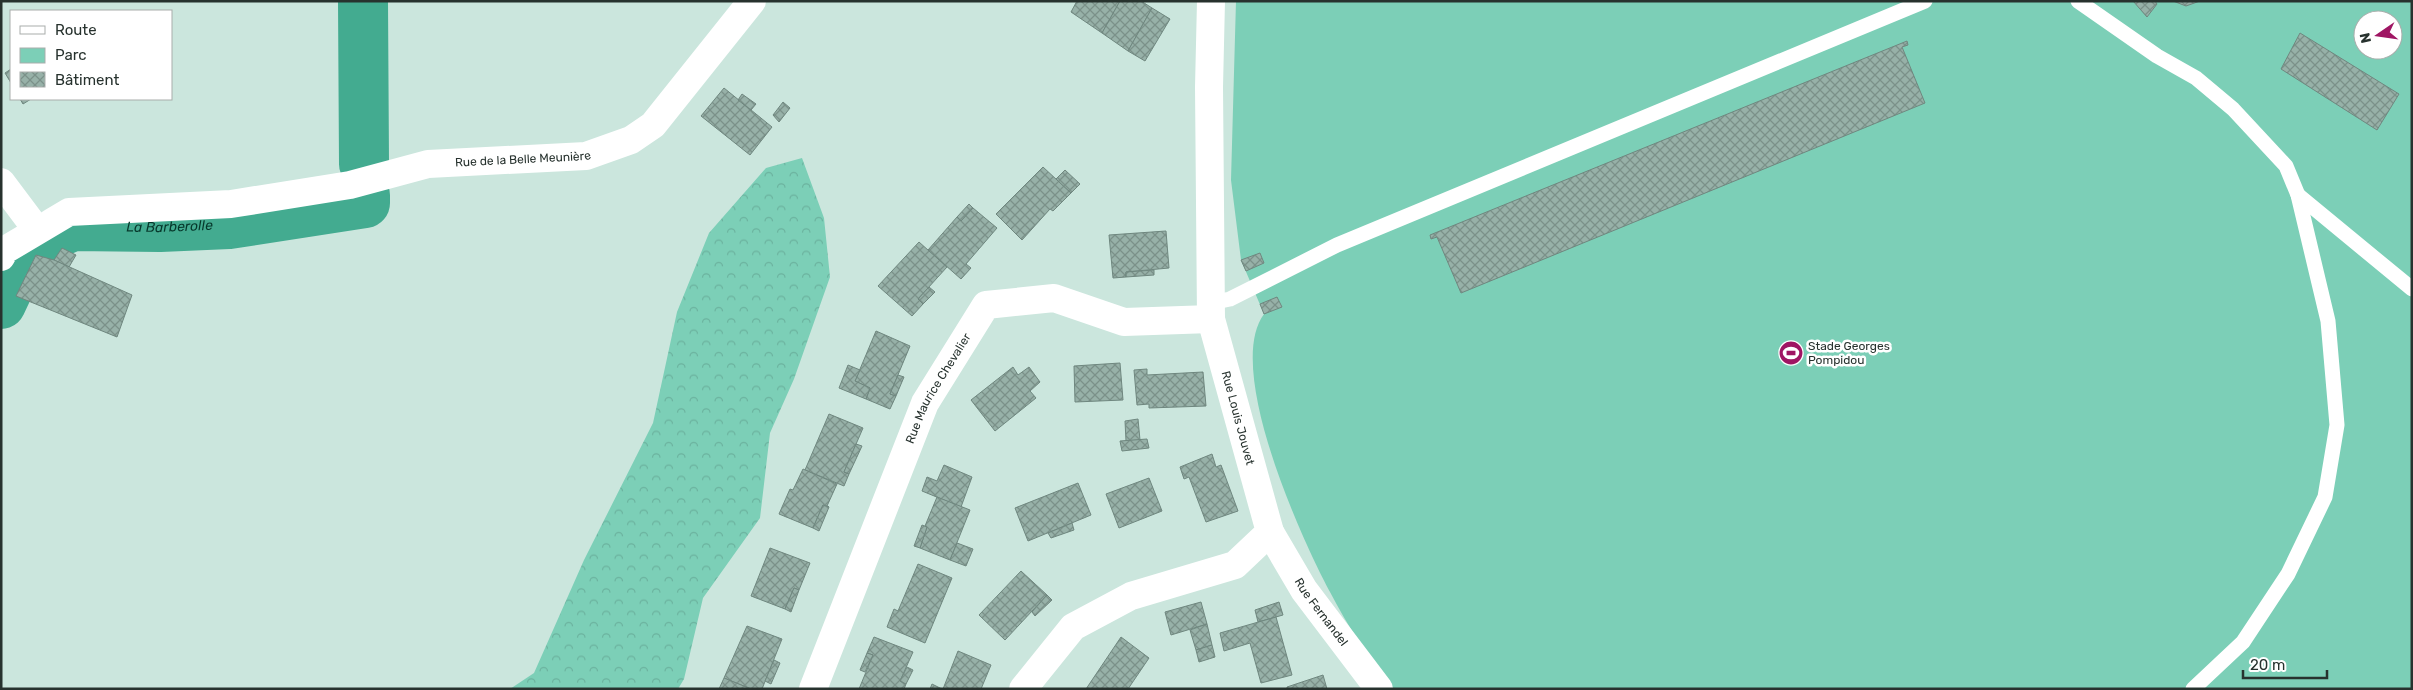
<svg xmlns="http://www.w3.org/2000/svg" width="2413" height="690" font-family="Rubik,sans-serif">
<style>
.green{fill:#7ccfb7;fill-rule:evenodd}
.forest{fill:url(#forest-crowns)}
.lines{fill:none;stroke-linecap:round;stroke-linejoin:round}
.river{stroke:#43ab90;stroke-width:50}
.building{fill:url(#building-cross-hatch);stroke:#6f877f}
.lane{stroke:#fff;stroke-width:15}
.street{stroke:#fff;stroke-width:28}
.labels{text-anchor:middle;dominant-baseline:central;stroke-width:5;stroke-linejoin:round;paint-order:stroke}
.street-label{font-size:12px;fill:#27322e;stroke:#fff}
.poi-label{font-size:12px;fill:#27322e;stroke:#fff;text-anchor:start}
.water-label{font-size:14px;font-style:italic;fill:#06372b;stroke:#fff}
</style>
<defs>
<pattern id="forest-crowns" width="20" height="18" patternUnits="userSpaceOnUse" patternTransform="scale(1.25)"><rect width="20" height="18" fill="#7ccfb7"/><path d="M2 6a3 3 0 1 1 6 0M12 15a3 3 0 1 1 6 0" fill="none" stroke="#6bb29e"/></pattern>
<pattern id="building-cross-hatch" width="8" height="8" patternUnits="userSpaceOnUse" patternTransform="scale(1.25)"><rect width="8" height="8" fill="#97b1a8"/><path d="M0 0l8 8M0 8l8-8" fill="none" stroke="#7b9189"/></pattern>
</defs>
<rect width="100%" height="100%" fill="#cbe6dd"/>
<!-- green -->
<path class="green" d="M 1236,1 L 2412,1 L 2412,689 L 1390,689 C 1369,658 1347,625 1330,592 C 1301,538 1224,368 1264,314 L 1241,260 L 1231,180 ZM 2363,20 L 2393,20 L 2393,50 L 2363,50 Z"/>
<!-- forest -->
<polygon class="forest" points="802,158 824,218 830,277 794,379 770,433 760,518 703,598 684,679 678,689 510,689 534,673 584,560 653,423 677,312 709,233 766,168"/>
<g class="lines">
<!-- river -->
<g class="river">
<polyline points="363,1 364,164"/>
<path id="s1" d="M 1,304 L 23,257 L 43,239 L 73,226 L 160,227 L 229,224 L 365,203 L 365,195"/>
</g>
</g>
<!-- building -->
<g class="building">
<polygon points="1077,1 1120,1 1102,33 1071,12"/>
<polygon points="1120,1 1141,1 1152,8 1128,51 1102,33"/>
<polygon points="2133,1 2155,1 2157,4 2147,17"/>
<polygon points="2173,1 2200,1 2186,6"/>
<polygon points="1152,8 1170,19 1145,61 1128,51"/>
<polygon points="2300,33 2399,94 2377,130 2281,69"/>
<polygon points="1907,41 1908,45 1902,47 1925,103 1461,293 1437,237 1431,239 1430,235"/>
<polygon points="11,69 11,83 5,73"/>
<polygon points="724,88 772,127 750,155 701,116"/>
<polygon points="742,94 756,104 751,110 738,100"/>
<polygon points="20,99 31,99 23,104"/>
<polygon points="783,102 790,108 779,122 773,115"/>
<polygon points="1043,167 1071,193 1053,211 1050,209 1022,240 996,214"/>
<polygon points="1065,170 1080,184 1071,193 1056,179"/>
<polygon points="969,204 973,208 961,221 957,217"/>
<polygon points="973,208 997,228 966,264 971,268 961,279 928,250 957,217 961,221"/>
<polygon points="1166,231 1169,268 1126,272 1126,277 1113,278 1109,235"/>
<polygon points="919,242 947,267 918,299 923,304 912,316 878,286"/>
<polygon points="62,248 76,255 69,267 54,260"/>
<polygon points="1260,253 1264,263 1246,271 1241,260"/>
<polygon points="36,255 54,260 132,295 117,337 16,296"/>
<polygon points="1154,270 1154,275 1126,277 1126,272"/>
<polygon points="929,287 935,292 923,304 918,299"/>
<polygon points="1277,297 1282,307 1264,314 1260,304"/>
<polygon points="876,331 910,346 890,394 896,396 890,409 866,399 870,388 855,381"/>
<polygon points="1120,363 1123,400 1075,402 1074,366"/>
<polygon points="848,365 860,370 855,381 870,388 866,399 839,388"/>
<polygon points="1013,367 1018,375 1029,367 1040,382 1030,391 1036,398 995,431 971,400"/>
<polygon points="1147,369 1147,375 1203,372 1206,406 1149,408 1149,404 1137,405 1134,370"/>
<polygon points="898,375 904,377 896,396 890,394"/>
<polygon points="829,414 863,428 844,472 849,474 844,486 805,470"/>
<polygon points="1138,419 1140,440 1126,441 1125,421"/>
<polygon points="1147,439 1149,448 1122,451 1120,441"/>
<polygon points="856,444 862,446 849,474 844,472"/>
<polygon points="1212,454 1216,467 1221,465 1238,511 1206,522 1189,477 1184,479 1180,467"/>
<polygon points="944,465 972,477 961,507 922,491 927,477 937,481"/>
<polygon points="803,469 837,484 827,506 829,507 823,505 813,528 779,514 790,489 793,490"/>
<polygon points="1149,478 1162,511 1119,528 1106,494"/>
<polygon points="1078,483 1091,515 1028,541 1015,508"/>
<polygon points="937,497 970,510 950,560 920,548 927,527 925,526"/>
<polygon points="823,505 829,507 819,531 813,528"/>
<polygon points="1072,523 1074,530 1051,538 1048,533"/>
<polygon points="922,525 927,527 920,548 914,546"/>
<polygon points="957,543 973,549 966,566 950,560"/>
<polygon points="770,548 810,563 799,590 794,588 785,609 751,596"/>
<polygon points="918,564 952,578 925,643 887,627 894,609 898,611"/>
<polygon points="1021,571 1047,595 1005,640 979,615"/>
<polygon points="794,588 799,590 791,612 785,609"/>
<polygon points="1047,595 1052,600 1035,616 1032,612"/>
<polygon points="1201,602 1207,624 1171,635 1165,612"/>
<polygon points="1279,602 1283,615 1258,622 1255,610"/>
<polygon points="1276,617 1292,675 1261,683 1250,643 1224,651 1220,633"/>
<polygon points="1207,624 1212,645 1196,650 1190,630"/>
<polygon points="747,626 782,639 762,689 751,689 724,678"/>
<polygon points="874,637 913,652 900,681 906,684 904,689 859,689 873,655 867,653"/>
<polygon points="1121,637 1149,658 1128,689 1086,689"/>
<polygon points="1212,645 1215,657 1199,662 1196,650"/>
<polygon points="958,651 991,665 981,689 943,689"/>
<polygon points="867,653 873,655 865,672 860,670"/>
<polygon points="774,660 780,663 771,684 765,681"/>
<polygon points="907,667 913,670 906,684 900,681"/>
<polygon points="1323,675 1327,689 1287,689 1287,687"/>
<polygon points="724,678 751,689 719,689"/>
<polygon points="932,684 942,689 930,689"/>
</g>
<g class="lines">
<!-- lane -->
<g class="lane">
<polyline points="2078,1 2157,56 2196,78 2233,109 2286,166 2298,195 2328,321 2337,425 2325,497 2288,574 2243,642 2193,689"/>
<polyline points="2298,195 2412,289"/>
<polyline points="1211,303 1230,299 1337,245 1925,1"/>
</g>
<!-- street -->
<g class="street">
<polyline points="1,182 37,230"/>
<path id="s2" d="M 1,257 L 5,250 L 69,212 L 231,204 L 350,185 L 428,164 L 586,156 L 631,140 L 653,125 L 752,1"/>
<path id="s3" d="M 1270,532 L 1304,590 L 1379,689"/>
<path id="s4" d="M 813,689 L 925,403 L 986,305 L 1054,298 L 1124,322 L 1211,319"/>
<polyline points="1023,689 1073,627 1131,596 1235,565 1270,532 1211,319 1209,87 1211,1"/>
</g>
</g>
<!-- icons -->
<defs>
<symbol id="stadium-disc" viewBox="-11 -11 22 22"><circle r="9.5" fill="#9f1563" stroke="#fff"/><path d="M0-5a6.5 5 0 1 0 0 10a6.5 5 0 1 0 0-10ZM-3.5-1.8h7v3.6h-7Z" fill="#fff"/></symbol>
</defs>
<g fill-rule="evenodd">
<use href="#stadium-disc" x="1777" y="339" width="28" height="28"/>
</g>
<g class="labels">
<!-- street labels -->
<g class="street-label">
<text stroke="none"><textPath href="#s2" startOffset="541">Rue de la Belle Meunière</textPath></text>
<text stroke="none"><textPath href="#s4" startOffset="326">Rue Maurice Chevalier</textPath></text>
<text transform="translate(1238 418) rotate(75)">Rue Louis Jouvet</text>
<text stroke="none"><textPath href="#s3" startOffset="95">Rue Fernandel</textPath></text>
</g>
<!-- poi labels -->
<g class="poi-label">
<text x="1808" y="346">Stade Georges<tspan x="1808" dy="14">Pompidou</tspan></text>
</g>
<!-- water labels -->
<g class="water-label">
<text stroke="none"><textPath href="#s1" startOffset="208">La Barberolle</textPath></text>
</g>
</g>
<!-- border -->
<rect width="2413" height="690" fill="none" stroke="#27322e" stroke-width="5"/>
<!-- legend -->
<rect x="10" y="10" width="162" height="90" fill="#ffffff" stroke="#a9adab"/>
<rect x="20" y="26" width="25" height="8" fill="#ffffff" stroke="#a9adab"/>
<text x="55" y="35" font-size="15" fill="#27322e">Route</text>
<rect x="20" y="48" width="25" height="15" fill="#7ccfb7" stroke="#a9adab"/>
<text x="55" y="60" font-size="15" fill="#27322e">Parc</text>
<rect x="20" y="72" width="25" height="15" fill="url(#building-cross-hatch)" stroke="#a9adab"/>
<text x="55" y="85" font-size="15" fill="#27322e">Bâtiment</text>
<!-- north arrow -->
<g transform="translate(2378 35) rotate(257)"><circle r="24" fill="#ffffff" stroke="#a9adab"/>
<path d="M0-4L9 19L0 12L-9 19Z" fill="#9f1563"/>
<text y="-8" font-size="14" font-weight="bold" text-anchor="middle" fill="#27322e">N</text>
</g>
<!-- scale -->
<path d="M2243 670v8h84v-8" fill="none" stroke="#27322e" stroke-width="2.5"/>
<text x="2250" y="670" font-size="15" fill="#27322e" stroke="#ffffff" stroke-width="4" paint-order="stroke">20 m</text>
</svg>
